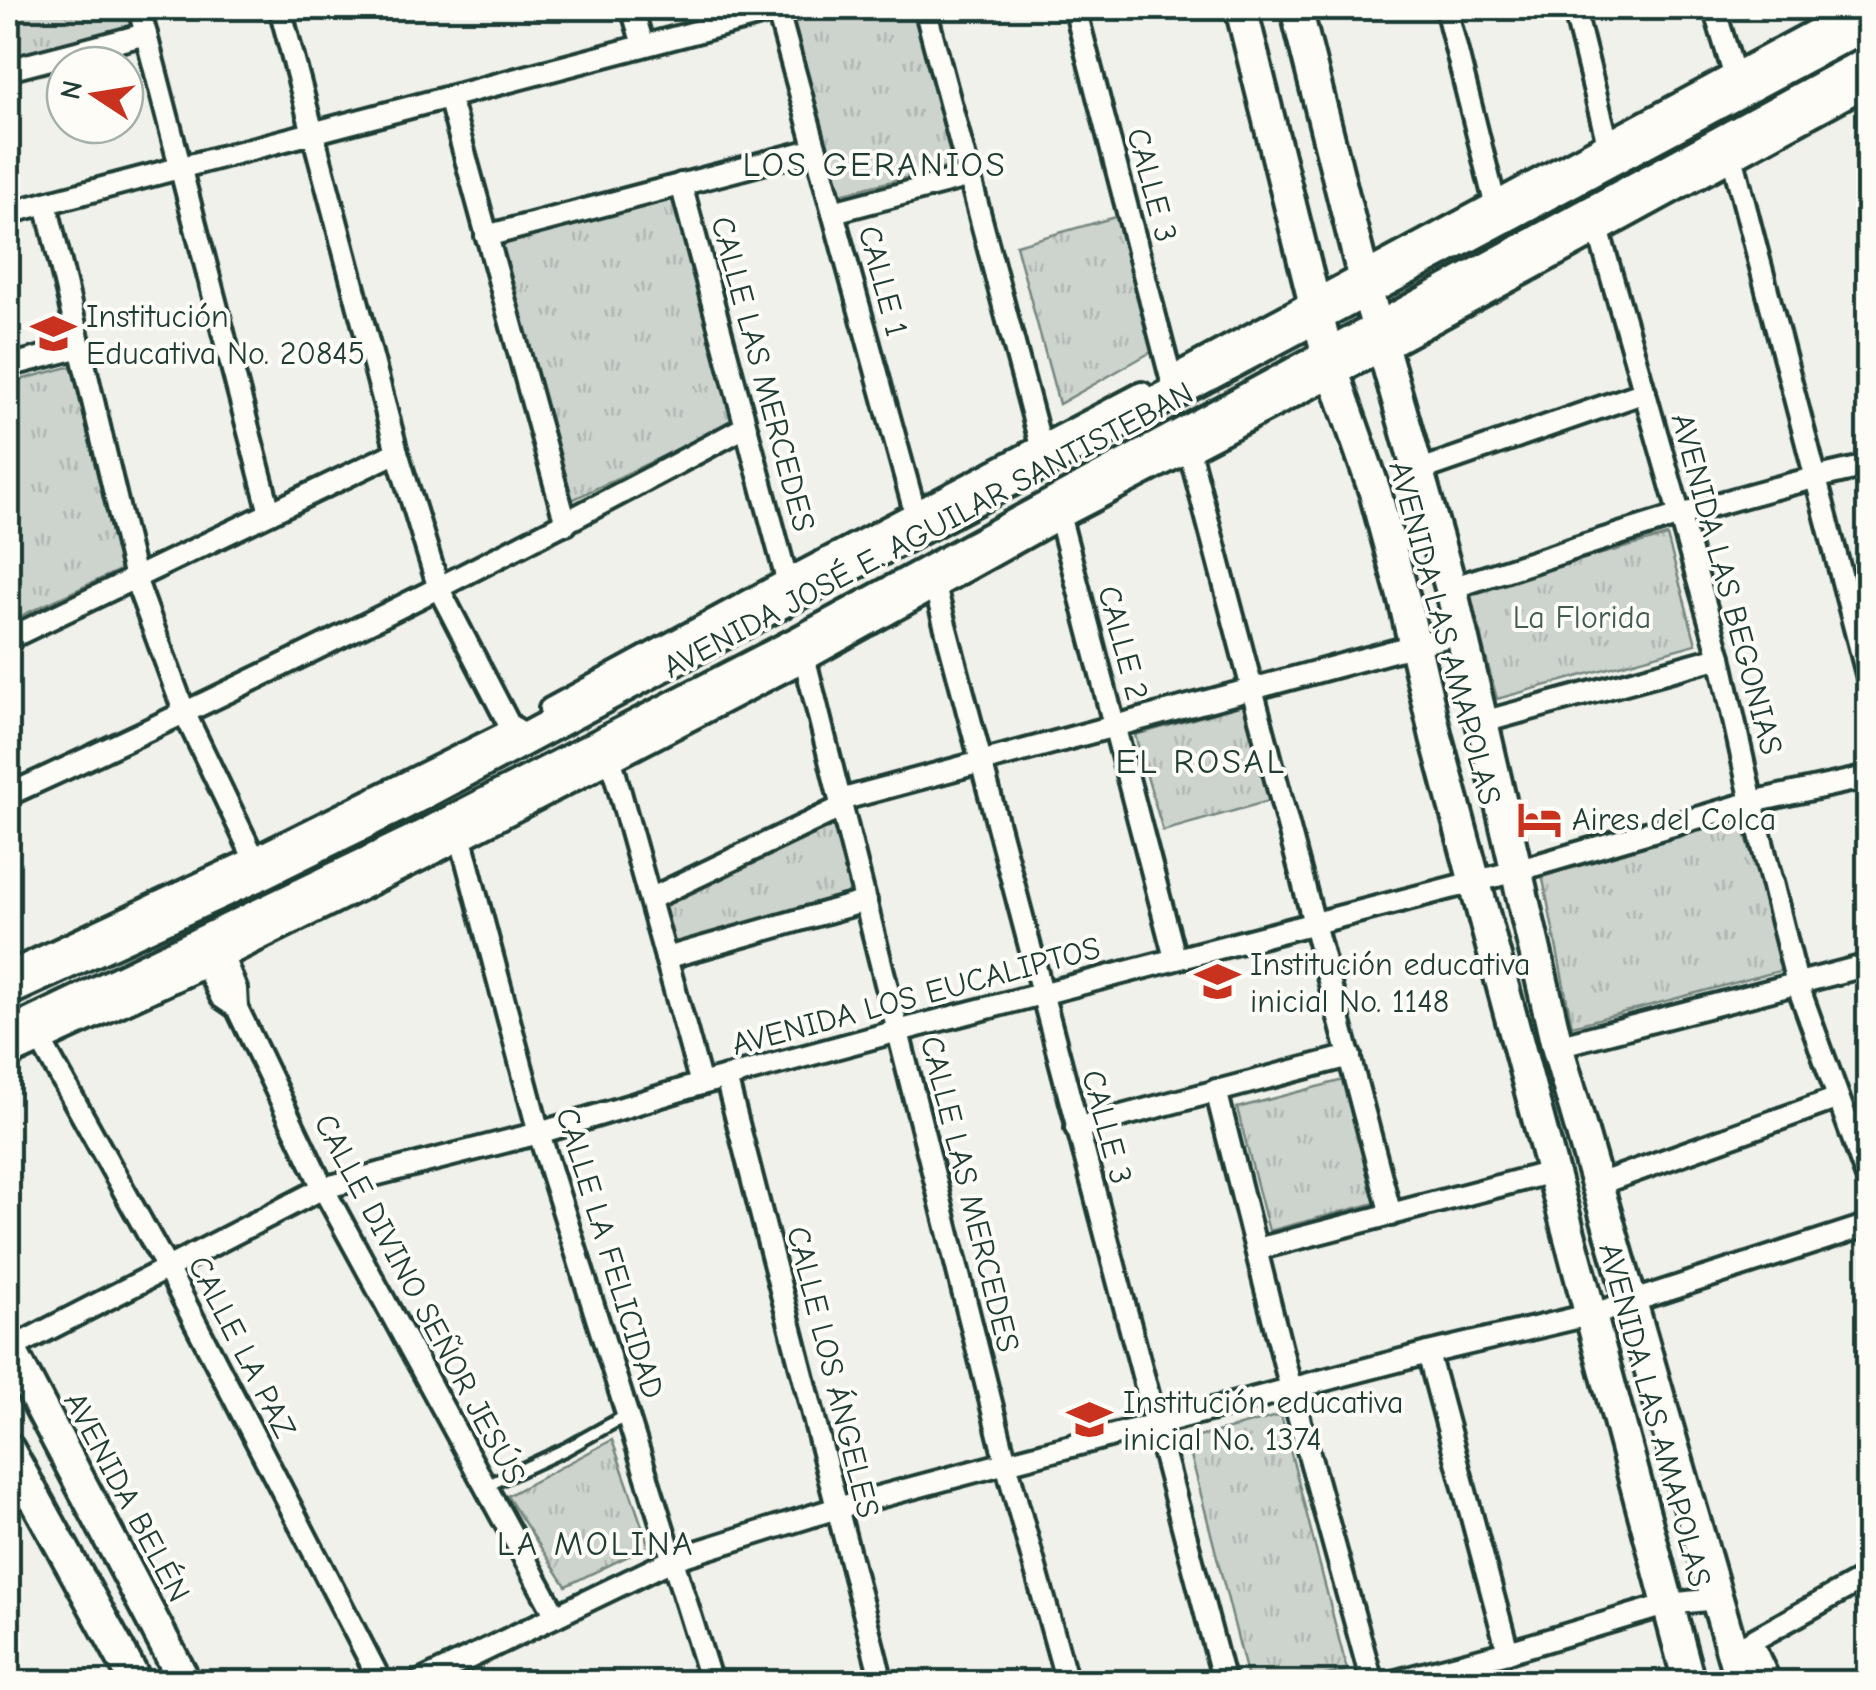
<svg xmlns="http://www.w3.org/2000/svg" width="1876" height="1690" font-family="'Comic Neue',sans-serif">
<style>
.grass{fill:url(#grass-tufts);stroke:#768880;stroke-width:2.5}
.lines{fill:none;stroke-linecap:round;stroke-linejoin:round}
.lane-casing{stroke:#1f3d34;stroke-width:18}
.street-casing{stroke:#1f3d34;stroke-width:28}
.secondary-casing{stroke:#1f3d34;stroke-width:38}
.lane{stroke:#fdfcf7;stroke-width:10}
.street{stroke:#fdfcf7;stroke-width:20}
.secondary{stroke:#fdfcf7;stroke-width:30}
.labels{text-anchor:middle;dominant-baseline:central;stroke-width:8;stroke-linejoin:round;paint-order:stroke}
.street-label{font-size:32px;fill:#1f3d34;stroke:#fdfcf7}
.poi-label{font-size:32px;fill:#1f3d34;stroke:#fdfcf7;text-anchor:start}
.park-label{font-size:32px;fill:#425b53;stroke:#fdfcf7}
.neighbourhood-label{font-size:35px;letter-spacing:2.5px;fill:#1f3d34;stroke:#fdfcf7}
</style>
<defs>
<pattern id="grass-tufts" width="24" height="20" patternUnits="userSpaceOnUse" patternTransform="scale(2.5)"><rect width="24" height="20" fill="#cdd3cd"/><path d="M3 7l-1-3M5 7V3M7 7l1-3M15 17l-1-3M17 17v-4M19 17l1-3" fill="none" stroke="#b0b6b1"/></pattern>
</defs>
<rect width="100%" height="100%" fill="#f0f1eb"/>
<filter id="ink" filterUnits="userSpaceOnUse"><feTurbulence type="fractalNoise" baseFrequency=".01" numOctaves="2"/><feDisplacementMap in="SourceGraphic" scale="20" xChannelSelector="R" yChannelSelector="G"/><feConvolveMatrix kernelMatrix="1 2 1 2 8 2 1 2 1" color-interpolation-filters="sRGB"/></filter>
<g filter="url(#ink)">
<!-- grass -->
<g class="grass">
<polygon points="8,8 131,8 136,26 8,59"/>
<polygon points="844,8 914,8 953,166 840,194 794,23"/>
<polygon points="675,197 734,422 568,502 498,246"/>
<polygon points="1119,216 1153,351 1059,404 1016,245"/>
<polygon points="72,366 120,570 8,622 8,383"/>
<polygon points="1667,536 1696,644 1497,699 1468,591"/>
<polygon points="1243,705 1269,801 1163,831 1135,735"/>
<polygon points="839,817 859,903 672,949 660,901"/>
<polygon points="1741,820 1787,969 1572,1026 1542,874"/>
<polygon points="1347,1079 1379,1202 1269,1231 1237,1108"/>
<polygon points="1281,1415 1347,1670 1299,1682 1249,1682 1187,1440"/>
<polygon points="612,1440 649,1546 566,1586 507,1496"/>
</g>
<g class="lines">
<defs>
<polyline id="lane" points="486,1486 566,1449 627,1415"/>
<g id="street">
<polyline points="139,8 270,513"/>
<polyline points="280,8 397,452 439,589 512,730"/>
<polyline points="632,8 643,45"/>
<polyline points="777,8 915,512"/>
<polyline points="925,8 1041,446"/>
<polyline points="1075,8 1171,378"/>
<polyline points="1446,8 1495,203"/>
<polyline points="1574,8 1607,140"/>
<polyline points="1714,8 1734,74"/>
<polyline points="8,70 146,34"/>
<polyline points="449,97 566,524"/>
<polyline points="1733,160 1868,678"/>
<polyline points="681,184 787,580"/>
<polyline points="46,203 135,578 185,714 254,858"/>
<polyline points="833,212 970,176"/>
<polyline points="8,213 787,8"/>
<polyline points="1599,232 1720,657 1752,802 1797,983 1868,1180"/>
<polyline points="486,236 816,149"/>
<polyline points="8,366 81,347"/>
<polyline points="1185,370 1856,8"/>
<polyline points="1189,450 1391,1215"/>
<polyline points="1418,471 1645,392"/>
<polyline points="1060,518 1175,958"/>
<polyline points="935,587 1224,1682"/>
<path d="M 1451,588 C 1589,545 1727,495 1868,466"/>
<polyline points="8,639 397,452"/>
<polyline points="805,660 1006,1463 1067,1682"/>
<polyline points="550,709 787,580 1142,393"/>
<polyline points="1483,722 1720,657"/>
<polyline points="611,760 701,1084"/>
<path d="M 8,795 C 258,681 503,558 745,427"/>
<polyline points="840,800 1460,633"/>
<polyline points="461,839 539,1133 711,1682"/>
<polyline points="650,899 842,807"/>
<polyline points="223,957 236,989 237,1008 323,1188 556,1616"/>
<polyline points="666,958 866,901"/>
<polyline points="206,966 221,997 237,1008"/>
<polyline points="8,973 254,858 515,728"/>
<polyline points="42,1043 167,1268 381,1682"/>
<polyline points="1557,1046 1868,965"/>
<polyline points="8,1057 206,966 426,857 805,660 1060,518 1385,349 1868,85"/>
<polyline points="726,1077 882,1682"/>
<polyline points="1216,1090 1291,1389 1372,1682"/>
<polyline points="1076,1128 1350,1056"/>
<polyline points="1596,1185 1838,1098"/>
<polyline points="1257,1249 1552,1172"/>
<polyline points="8,1350 323,1188 539,1133 701,1084 898,1031 1516,871 1752,802 1868,777"/>
<polyline points="1428,1353 1508,1652"/>
<polyline points="1751,1641 1770,1682"/>
<polyline points="1730,1653 1868,1576"/>
<polyline points="419,1682 674,1559 837,1508 1006,1463 1428,1353 1593,1314 1868,1225"/>
<polyline points="1392,1682 1508,1652 1669,1604 1716,1599"/>
</g>
<g id="secondary">
<polyline points="1241,8 1328,357 1375,492 1405,603 1436,737 1689,1682"/>
<polyline points="1296,8 1367,291 1451,588 1557,1046 1741,1682"/>
<polyline points="8,990 258,875 405,803 1868,23"/>
<polyline points="8,1035 419,838 801,641 1868,62"/>
<polyline points="8,1345 185,1682"/>
<polyline points="8,1449 136,1682"/>
</g>
</defs>
<!-- lane casing -->
<use href="#lane" class="lane-casing"/>
<!-- street casing -->
<use href="#street" class="street-casing"/>
<!-- secondary casing -->
<use href="#secondary" class="secondary-casing"/>
<!-- lane -->
<use href="#lane" class="lane"/>
<!-- street -->
<use href="#street" class="street"/>
<!-- secondary -->
<use href="#secondary" class="secondary"/>
</g>
</g>
<!-- icons -->
<defs>
<symbol id="school-bare" viewBox="-9 -9 18 18"><path d="M0-5L7-2L0 1L-7-2ZM-4 1L0 2.5L4 1V4Q0 6-4 4Z" fill="#c8321e" stroke="#fdfcf7" stroke-width="2.5" paint-order="stroke"/></symbol>
<symbol id="hotel-bare" viewBox="-9 -9 18 18"><path d="M-6-4.5h1.5V1H6V5H4.5V3h-9V5H-6ZM-4 0a1.8 1.8 0 1 1 3.6 0ZM.5 0V-2.5h3Q6-2.5 6 0Z" fill="#c8321e" stroke="#fdfcf7" stroke-width="2.5" paint-order="stroke"/></symbol>
</defs>
<g fill-rule="evenodd">
<use href="#school-bare" x="22" y="302" width="63" height="63"/>
<use href="#hotel-bare" x="1508" y="788" width="63" height="63"/>
<use href="#school-bare" x="1186" y="950" width="63" height="63"/>
<use href="#school-bare" x="1058" y="1388" width="63" height="63"/>
</g>
<g class="labels">
<!-- street labels -->
<g class="street-label">
<text transform="translate(1152 185) rotate(75)">CALLE 3</text>
<text transform="translate(883 281) rotate(75)">CALLE 1</text>
<text transform="translate(763 374) rotate(75)">CALLE LAS MERCEDES</text>
<text transform="translate(928 530) rotate(-28)">AVENIDA JOSÉ E. AGUILAR SANTISTEBAN</text>
<text transform="translate(1727 584) rotate(75)">AVENIDA LAS BEGONIAS</text>
<text transform="translate(1445 633) rotate(75)">AVENIDA LAS AMAPOLAS</text>
<text transform="translate(1123 643) rotate(75)">CALLE 2</text>
<text transform="translate(916 996) rotate(-15)">AVENIDA LOS EUCALIPTOS</text>
<text transform="translate(1107 1127) rotate(75)">CALLE 3</text>
<text transform="translate(970 1194) rotate(76)">CALLE LAS MERCEDES</text>
<text transform="translate(610 1253) rotate(73)">CALLE LA FELICIDAD</text>
<text transform="translate(420 1299) rotate(62)">CALLE DIVINO SEÑOR JESÚS</text>
<text transform="translate(242 1347) rotate(63)">CALLE LA PAZ</text>
<text transform="translate(833 1372) rotate(76)">CALLE LOS ÁNGELES</text>
<text transform="translate(1655 1415) rotate(75)">AVENIDA LAS AMAPOLAS</text>
<text transform="translate(127 1497) rotate(62)">AVENIDA BELÉN</text>
</g>
<!-- poi labels -->
<g class="poi-label">
<text x="86" y="316">Institución<tspan x="86" dy="37">Educativa No. 20845</tspan></text>
<text x="1572" y="819">Aires del Colca</text>
<text x="1250" y="964">Institución educativa<tspan x="1250" dy="37">inicial No. 1148</tspan></text>
<text x="1123" y="1402">Institución educativa<tspan x="1123" dy="37">inicial No. 1374</tspan></text>
</g>
<!-- park labels -->
<g class="park-label">
<text x="1582" y="617">La Florida</text>
</g>
<!-- neighbourhood labels -->
<g class="neighbourhood-label">
<text x="875" y="164">LOS GERANIOS</text>
<text x="1201" y="761">EL ROSAL</text>
<text x="596" y="1543">LA MOLINA</text>
</g>
</g>
<!-- margin -->
<rect width="1876" height="1690" fill="none" stroke="#fdfcf7" stroke-width="40"/>
<rect x="20" y="20" width="1836" height="1650" fill="none" stroke="#1f3d34" stroke-width="4" filter="url(#ink)"/>
<!-- north arrow -->
<g transform="translate(95 95) rotate(282)"><circle r="48" fill="#fdfcf7" stroke="#a4b0a9" stroke-width="2.5"/>
<path d="M0-8L18 38L0 25L-18 38Z" fill="#c8321e"/>
<text y="-15" font-size="28" font-weight="bold" text-anchor="middle" fill="#1f3d34">N</text>
</g>
</svg>
